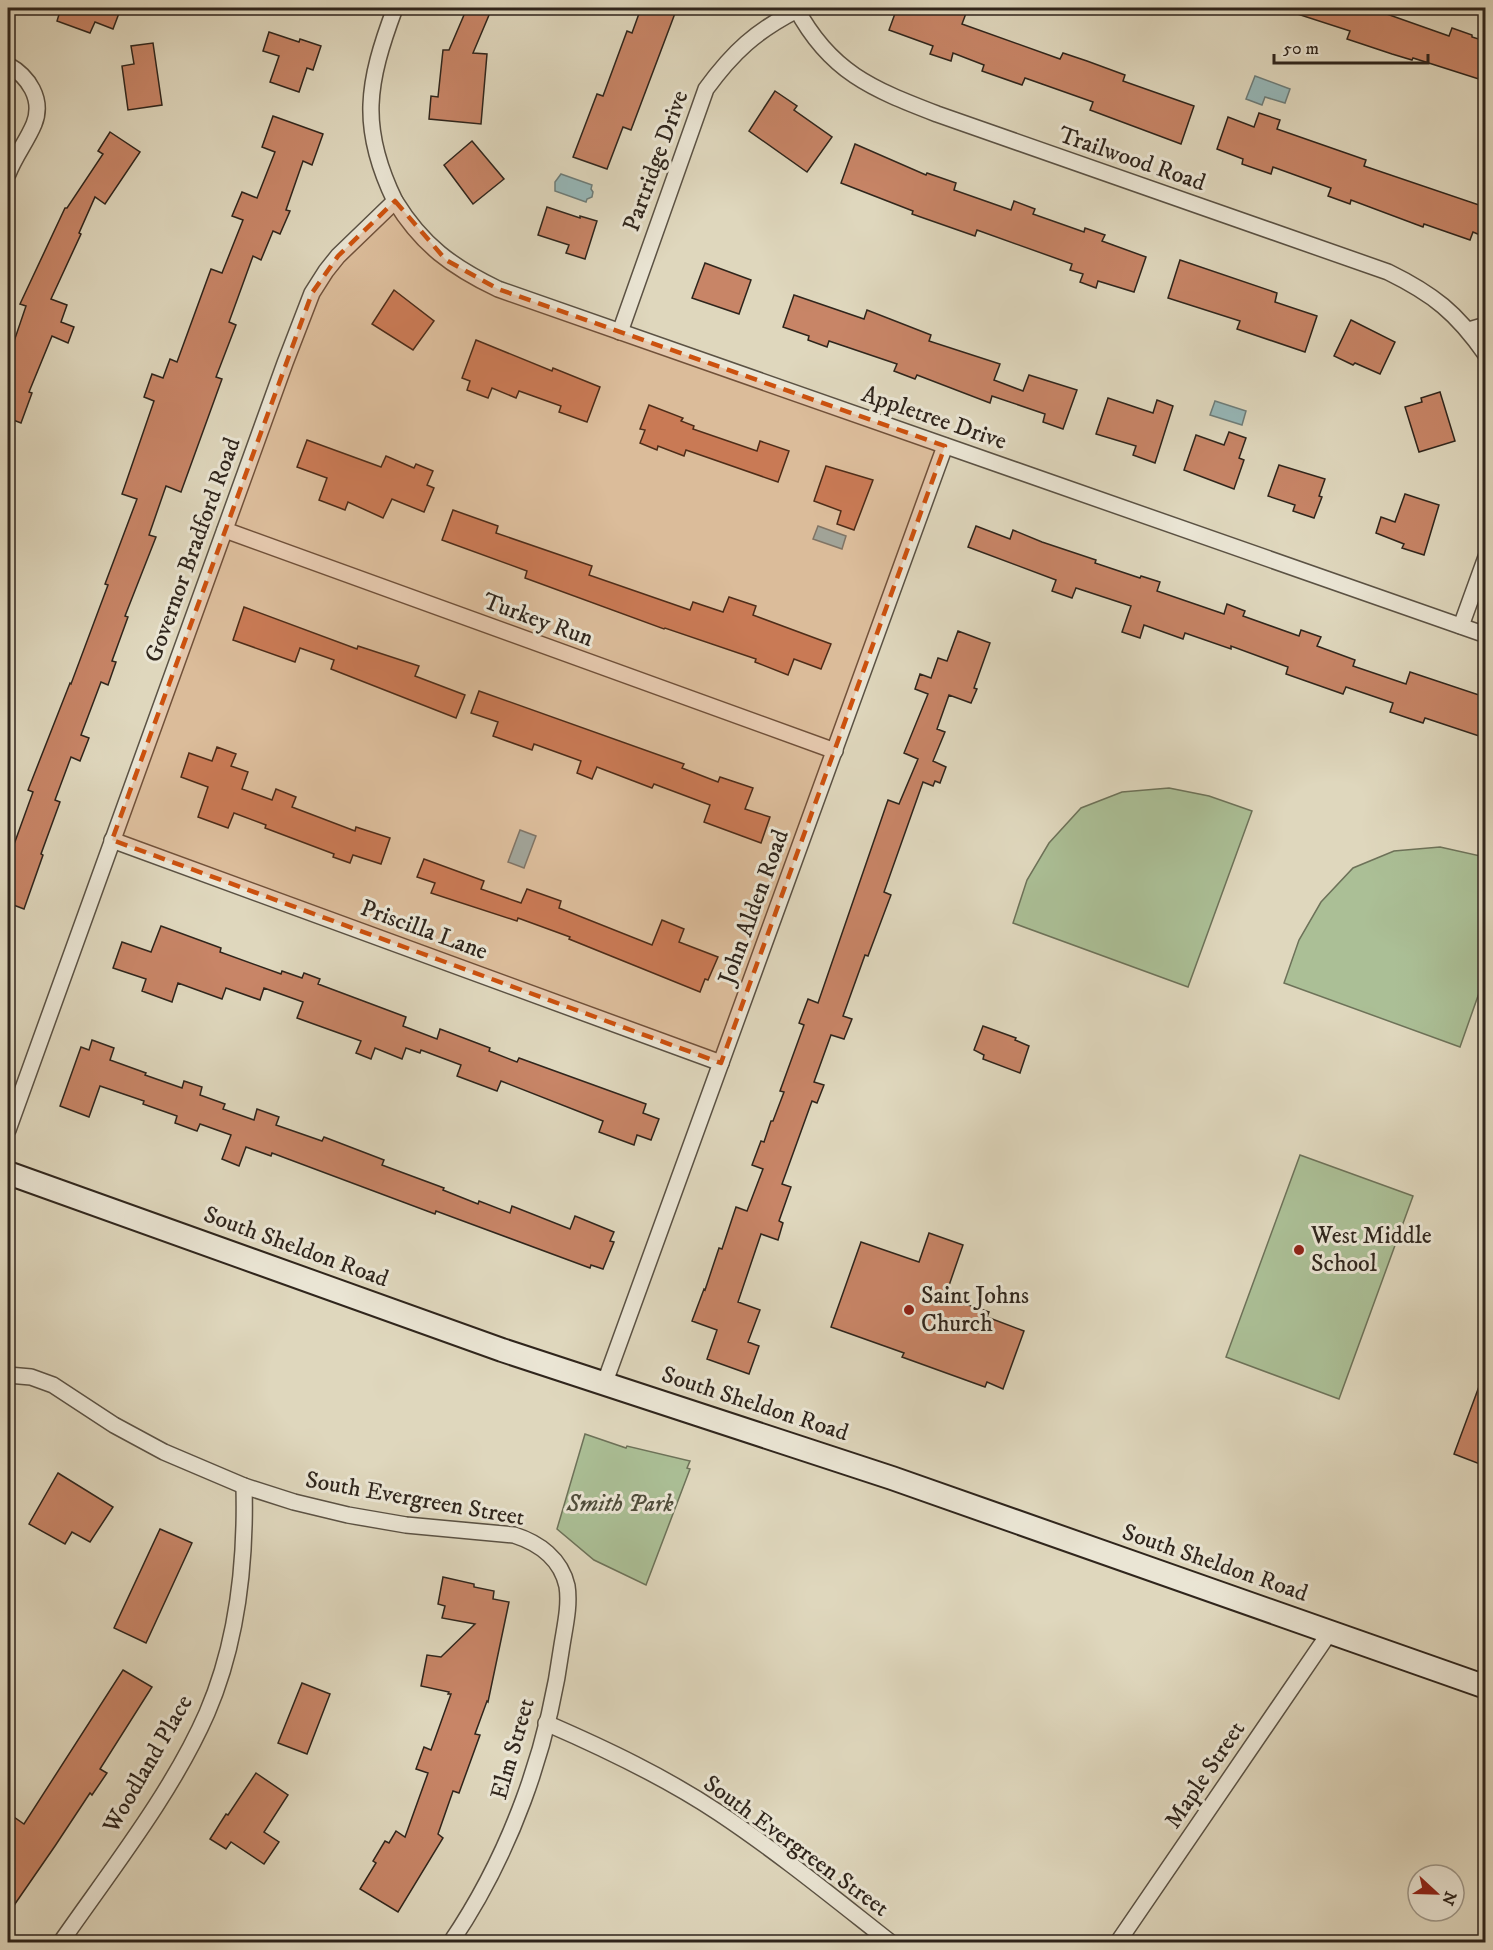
<svg xmlns="http://www.w3.org/2000/svg" width="1493" height="1950" font-family="'IM FELL DW Pica',serif">
<style>
.green{fill:#abbf96;stroke:#6d7259;stroke-width:1.5}
.water{fill:#96b8b9;stroke:#6d7d7a;stroke-width:1.5}
.building{fill:#c88567;stroke:#2f251c;stroke-width:1.5}
.lines{fill:none;stroke-linecap:round;stroke-linejoin:round}
.minor-casing{stroke:#5b5244;stroke-width:18}
.secondary-casing{stroke:#2f251c;stroke-width:26}
.minor{stroke:#eae5d4;stroke-width:15}
.secondary{stroke:#eae5d4;stroke-width:22}
.marked{fill:#cc510e;fill-opacity:0.2;stroke:#cc510e;stroke-width:4.5;stroke-dasharray:12 8;stroke-linejoin:round}
.poi-dot{fill:#8f2418;stroke:#eae5d4;stroke-width:2}
.labels{text-anchor:middle;dominant-baseline:central;stroke-width:6;stroke-linejoin:round;paint-order:stroke}
.street-label{font-size:24px;fill:#2f251c;stroke:#eae5d4}
.poi-label{font-size:24px;fill:#2f251c;stroke:#eae5d4;text-anchor:start}
.park-label{font-size:24px;font-style:italic;fill:#4e4c3a;stroke:#eae5d4}
</style>
<rect width="100%" height="100%" fill="#dfd7bd"/>
<filter id="stains"><feTurbulence type="fractalNoise" baseFrequency=".00333" numOctaves="4"/><feColorMatrix values="0 0 0 0 .2 0 0 0 0 .09 0 0 0 0 .02 0 0 0 .5 -.17"/></filter>
<radialGradient id="worn" r=".72"><stop offset=".6" stop-color="#630" stop-opacity="0"/><stop offset="1" stop-color="#630" stop-opacity=".3"/></radialGradient>
<!-- green -->
<g class="green">
<polygon points="1169,788 1209,796 1252,811 1188,987 1013,923 1027,880 1049,843 1081,808 1122,792"/>
<polygon points="1440,847 1485,857 1485,976 1460,1047 1284,983 1299,940 1321,902 1353,868 1394,851"/>
<polygon points="1300,1155 1413,1196 1339,1399 1226,1357"/>
<polygon points="585,1434 626,1448 627,1446 690,1461 687,1468 690,1469 646,1585 594,1560 557,1529"/>
</g>
<!-- water -->
<g class="water">
<polygon points="1255,76 1290,89 1285,103 1265,97 1262,105 1246,99"/>
<polygon points="561,174 592,185 591,189 593,192 592,197 587,199 586,202 555,191 555,182"/>
<polygon points="1215,401 1246,411 1242,425 1210,415"/>
<polygon points="818,526 846,536 842,549 813,539"/>
<polygon points="520,830 536,836 524,868 508,862"/>
</g>
<!-- building -->
<g class="building">
<polygon points="61,8 121,8 113,29 95,22 90,33 57,21"/>
<polygon points="467,8 492,8 473,53 487,54 481,124 429,119 431,96 438,97 443,50 449,50"/>
<polygon points="641,8 677,8 631,130 623,127 607,169 573,157 597,94 603,96 627,31 632,33"/>
<polygon points="897,8 968,8 962,24 1060,59 1063,53 1087,61 1125,75 1123,81 1194,106 1181,144 1090,110 1093,102 1025,78 1022,85 982,71 984,65 953,53 951,61 930,54 933,46 889,30"/>
<polygon points="1288,8 1382,8 1381,12 1449,36 1452,28 1472,35 1472,37 1485,41 1485,81 1413,58 1412,60 1392,54 1347,39 1350,31 1288,11"/>
<polygon points="269,32 299,42 300,39 321,46 313,70 307,68 299,92 270,82 279,56 263,51"/>
<polygon points="153,43 162,105 128,110 122,66 134,64 131,46"/>
<polygon points="775,91 797,106 794,110 832,137 807,172 749,131"/>
<polygon points="1259,113 1280,120 1277,129 1366,160 1364,166 1485,207 1485,237 1473,232 1470,240 1424,224 1423,227 1351,200 1350,204 1328,196 1331,188 1273,167 1271,174 1242,164 1243,159 1217,149 1228,117 1254,127"/>
<polygon points="273,116 323,134 312,165 303,161 286,210 290,211 280,234 273,231 261,260 253,256 229,322 236,325 216,377 222,379 181,492 166,486 149,535 156,537 125,616 128,617 112,661 116,662 108,685 101,682 81,735 89,738 80,761 71,757 55,800 60,802 41,854 43,855 24,909 8,903 8,861 33,792 28,790 70,683 71,684 108,585 105,584 137,499 122,494 154,401 144,397 152,374 163,378 170,359 177,362 211,269 222,273 243,220 232,216 242,192 257,198 275,152 262,147"/>
<polygon points="110,132 140,152 105,204 95,197 79,233 81,234 51,299 67,305 61,322 74,327 68,343 52,336 29,392 32,393 21,423 8,418 8,359 26,306 20,304 65,208 67,208 103,154 98,151"/>
<polygon points="472,141 504,179 473,204 444,165"/>
<polygon points="855,144 926,175 927,173 956,183 954,190 1011,210 1014,201 1035,209 1033,214 1084,232 1085,228 1105,235 1102,241 1146,257 1134,292 1098,281 1096,288 1080,282 1083,274 1070,270 1072,264 977,230 975,236 912,214 913,211 841,183"/>
<polygon points="547,207 580,218 580,216 597,221 585,259 566,253 569,245 538,235"/>
<polygon points="1180,260 1277,293 1275,302 1317,316 1305,352 1237,329 1240,321 1168,298"/>
<polygon points="705,263 751,280 739,314 692,298"/>
<polygon points="394,290 434,321 413,350 372,324"/>
<polygon points="794,295 864,319 867,310 931,335 929,341 1000,364 994,380 1023,391 1029,375 1077,390 1063,429 1043,422 1045,414 992,396 990,403 917,375 915,379 894,371 897,364 829,341 827,347 808,340 809,336 783,327"/>
<polygon points="1351,320 1395,342 1380,374 1355,363 1353,365 1334,356"/>
<polygon points="476,340 552,371 553,368 600,387 587,422 559,412 561,406 519,391 516,398 492,388 488,398 467,390 470,381 462,378"/>
<polygon points="1440,392 1455,441 1419,452 1405,407 1422,402 1421,398"/>
<polygon points="1108,398 1153,413 1157,400 1173,406 1155,463 1133,455 1136,446 1096,434"/>
<polygon points="649,405 683,418 681,421 694,426 693,429 757,451 760,441 789,451 778,482 686,450 684,456 658,446 657,450 640,443 645,430 640,429"/>
<polygon points="1229,432 1246,438 1239,458 1244,460 1234,489 1184,470 1196,435 1224,445"/>
<polygon points="307,440 381,467 386,456 414,468 416,464 433,471 427,485 434,488 424,512 392,499 383,518 348,502 345,510 319,500 327,478 297,467"/>
<polygon points="1279,465 1325,479 1319,496 1322,497 1314,518 1293,511 1295,505 1268,496"/>
<polygon points="826,466 873,480 854,530 837,524 841,511 814,501"/>
<polygon points="1405,494 1439,505 1424,555 1402,548 1404,544 1376,533 1381,517 1395,522"/>
<polygon points="453,510 498,526 496,533 592,566 589,575 690,610 693,602 723,612 729,597 756,606 753,615 831,644 821,669 794,659 788,675 755,662 756,659 665,628 664,629 525,578 527,571 442,540"/>
<polygon points="976,526 1010,539 1013,530 1042,542 1096,560 1095,563 1140,578 1141,576 1160,582 1157,591 1224,614 1227,604 1245,611 1243,616 1299,636 1301,630 1321,637 1317,646 1355,660 1353,666 1406,684 1410,672 1485,697 1485,738 1425,718 1423,723 1390,712 1393,703 1346,687 1343,694 1286,674 1288,667 1231,646 1231,649 1185,633 1183,639 1144,625 1140,638 1122,632 1131,606 1076,588 1072,598 1052,591 1056,580 968,547"/>
<polygon points="244,607 357,649 358,646 419,666 415,676 465,695 456,718 331,669 334,660 300,648 295,662 233,640"/>
<polygon points="958,631 990,643 974,688 977,689 971,703 949,695 937,729 945,732 933,761 946,767 940,783 935,781 933,786 923,782 884,892 891,895 868,956 865,955 843,1016 852,1019 844,1039 831,1035 814,1082 824,1085 817,1103 812,1101 782,1184 791,1187 779,1221 783,1223 778,1240 761,1234 738,1302 760,1310 748,1342 759,1346 749,1374 707,1359 717,1330 692,1321 704,1289 705,1290 719,1248 722,1249 736,1207 747,1211 763,1169 752,1165 761,1141 764,1142 771,1121 773,1121 784,1092 780,1091 804,1025 799,1023 808,999 818,1003 888,800 899,804 918,759 904,753 928,694 915,689 920,674 931,678 938,658 947,661"/>
<polygon points="479,691 684,764 682,768 718,782 720,777 753,788 745,809 770,817 761,843 704,822 710,805 654,784 652,788 597,767 592,779 577,773 581,761 534,744 532,750 493,736 498,722 471,713"/>
<polygon points="217,747 236,754 231,766 248,772 242,789 272,800 276,789 296,797 292,807 355,831 356,827 390,838 381,864 353,855 350,863 333,857 334,854 265,828 266,825 234,813 228,828 198,817 208,787 181,777 189,753 212,761"/>
<polygon points="424,859 484,881 481,889 521,903 527,889 561,901 559,908 652,945 662,920 684,929 679,942 718,957 708,980 705,979 700,992 569,939 570,937 518,918 517,921 431,893 435,883 417,877"/>
<polygon points="161,926 221,948 220,952 281,974 282,971 302,978 304,973 320,979 318,984 406,1017 403,1026 437,1039 440,1029 490,1048 489,1051 517,1062 519,1058 646,1104 643,1113 659,1119 651,1140 637,1135 634,1145 599,1132 603,1121 501,1081 497,1091 457,1076 461,1065 421,1050 420,1053 406,1048 402,1059 375,1048 371,1059 356,1053 361,1041 297,1018 303,1002 264,988 260,1000 226,988 222,999 178,983 172,1002 142,991 146,979 113,968 122,942 151,952"/>
<polygon points="983,1026 1016,1038 1015,1040 1029,1046 1020,1073 983,1059 984,1055 974,1050"/>
<polygon points="92,1040 114,1048 110,1060 146,1073 145,1075 182,1088 184,1081 202,1087 200,1095 225,1104 223,1109 254,1120 257,1109 279,1117 276,1125 322,1141 324,1137 384,1160 382,1165 444,1188 443,1190 478,1204 479,1201 510,1213 512,1206 570,1229 575,1216 614,1232 610,1241 614,1242 603,1269 591,1265 590,1268 436,1211 435,1214 272,1153 271,1156 246,1147 239,1166 222,1159 231,1135 200,1124 197,1131 175,1123 177,1116 143,1104 144,1101 100,1086 89,1117 60,1106 81,1047 89,1050"/>
<polygon points="929,1233 963,1245 945,1297 989,1312 987,1317 1024,1331 1003,1389 987,1382 985,1387 902,1357 904,1353 831,1327 861,1242 919,1262"/>
<polygon points="1484,1373 1485,1373 1485,1466 1454,1454"/>
<polygon points="58,1473 113,1507 90,1542 72,1532 65,1544 29,1524"/>
<polygon points="160,1529 192,1543 146,1643 114,1628"/>
<polygon points="443,1577 474,1584 474,1587 494,1591 493,1599 509,1602 488,1702 487,1701 475,1734 480,1735 459,1793 453,1791 438,1834 443,1838 398,1912 360,1889 376,1863 373,1861 385,1841 389,1843 396,1831 405,1837 428,1773 416,1769 424,1747 431,1750 451,1694 448,1694 449,1692 421,1686 427,1655 441,1657 475,1624 442,1618 445,1606 438,1604"/>
<polygon points="123,1670 152,1687 100,1769 107,1773 92,1795 90,1793 55,1846 8,1914 8,1813 24,1824"/>
<polygon points="302,1683 330,1694 307,1754 278,1743"/>
<polygon points="256,1773 288,1795 264,1832 279,1842 264,1864 231,1842 226,1849 210,1839 226,1814 228,1815"/>
</g>
<g class="lines">
<defs>
<g id="minor">
<path d="M 796,8 C 830,72 872,89 937,114 L 1388,272 C 1433,294 1457,313 1486,355"/>
<path d="M 8,65 C 28,76 44,99 34,124 C 27,141 15,156 8,174"/>
<path d="M 395,201 C 422,245 452,267 498,289 L 1486,635"/>
<polyline points="1469,330 1486,325"/>
<path d="M 620,332 L 706,89 C 733,52 756,31 797,10"/>
<polyline points="225,530 835,751"/>
<polyline points="1461,626 1486,557"/>
<polyline points="112,840 721,1063"/>
<path d="M 8,1130 L 285,363 L 312,293 L 326,271 L 338,256 L 395,201 C 359,127 367,83 395,8"/>
<path d="M 8,1375 L 31,1377 L 53,1385 L 114,1425 L 164,1452 L 244,1486 L 294,1502 L 348,1515 L 406,1525 L 514,1535 C 539,1543 561,1559 567,1586 C 570,1605 565,1626 562,1645 C 548,1750 510,1855 451,1942"/>
<polyline points="605,1382 945,446"/>
<path d="M 546,1723 C 606,1749 665,1777 719,1813 C 779,1853 834,1898 890,1942"/>
<path d="M 61,1942 C 111,1870 172,1793 207,1713 C 238,1641 246,1563 244,1486"/>
<polyline points="1118,1942 1330,1632"/>
</g>
<polyline id="secondary" points="8,1173 502,1350 892,1478 1486,1687"/>
</defs>
<!-- minor casing -->
<use href="#minor" class="minor-casing"/>
<!-- secondary casing -->
<use href="#secondary" class="secondary-casing"/>
<!-- minor -->
<use href="#minor" class="minor"/>
<!-- secondary -->
<use href="#secondary" class="secondary"/>
</g>
<!-- marked area -->
<path class="marked" d="M 395,201 L 446,260 L 498,289 L 945,446 L 721,1063 L 112,840 L 312,293 L 338,256 Z"/>
<!-- markers -->
<g class="poi-dot">
<circle cx="1299" cy="1250" r="6"/>
<circle cx="909" cy="1310" r="6"/>
</g>
<g class="labels">
<!-- street labels -->
<g class="street-label">
<text transform="translate(1132 159) rotate(19)">Trailwood Road</text>
<text transform="translate(656 161) rotate(-70)">Partridge Drive</text>
<text transform="translate(934 418) rotate(19)">Appletree Drive</text>
<text transform="translate(193 550) rotate(-70)">Governor Bradford Road</text>
<text transform="translate(538 620) rotate(20)">Turkey Run</text>
<text transform="translate(754 907) rotate(-70)">John Alden Road</text>
<text transform="translate(424 930) rotate(20)">Priscilla Lane</text>
<text transform="translate(296 1247) rotate(20)">South Sheldon Road</text>
<text transform="translate(755 1404) rotate(18)">South Sheldon Road</text>
<text transform="translate(415 1499) rotate(10)">South Evergreen Street</text>
<text transform="translate(1215 1563) rotate(19)">South Sheldon Road</text>
<text transform="translate(513 1749) rotate(-74)">Elm Street</text>
<text transform="translate(148 1764) rotate(-60)">Woodland Place</text>
<text transform="translate(1205 1775) rotate(-56)">Maple Street</text>
<text transform="translate(796 1846) rotate(36)">South Evergreen Street</text>
</g>
<!-- poi labels -->
<g class="poi-label">
<text x="1311" y="1236">West Middle<tspan x="1311" dy="28">School</tspan></text>
<text x="921" y="1296">Saint Johns<tspan x="921" dy="28">Church</tspan></text>
</g>
<!-- park labels -->
<g class="park-label">
<text x="620" y="1504">Smith Park</text>
</g>
</g>
<!-- margin -->
<rect width="1493" height="1950" fill="none" stroke="#dfd7bd" stroke-width="30"/>
<rect x="9" y="9" width="1475" height="1932" fill="none" stroke="#2f251c" stroke-width="3"/>
<rect x="15" y="15" width="1463" height="1920" fill="none" stroke="#2f251c" stroke-width="1.5"/>
<!-- north arrow -->
<g transform="translate(1436 1893) rotate(112)"><circle r="28" fill="#eae5d4" stroke="#9f988a" stroke-width="1.5"/>
<path d="M0-4.5L10 22L0 15L-10 22Z" fill="#8f2418"/>
<text y="-9" font-size="16" font-weight="bold" text-anchor="middle" fill="#2f251c">N</text>
</g>
<!-- scale -->
<path d="M1274 54v9h154v-9" fill="none" stroke="#2f251c" stroke-width="3"/>
<text x="1283" y="54" font-size="18" fill="#2f251c" stroke="#eae5d4" stroke-width="4.5" paint-order="stroke">50 m</text>
<rect width="100%" height="100%" filter="url(#stains)"/>
<rect width="100%" height="100%" fill="url(#worn)"/>
</svg>
